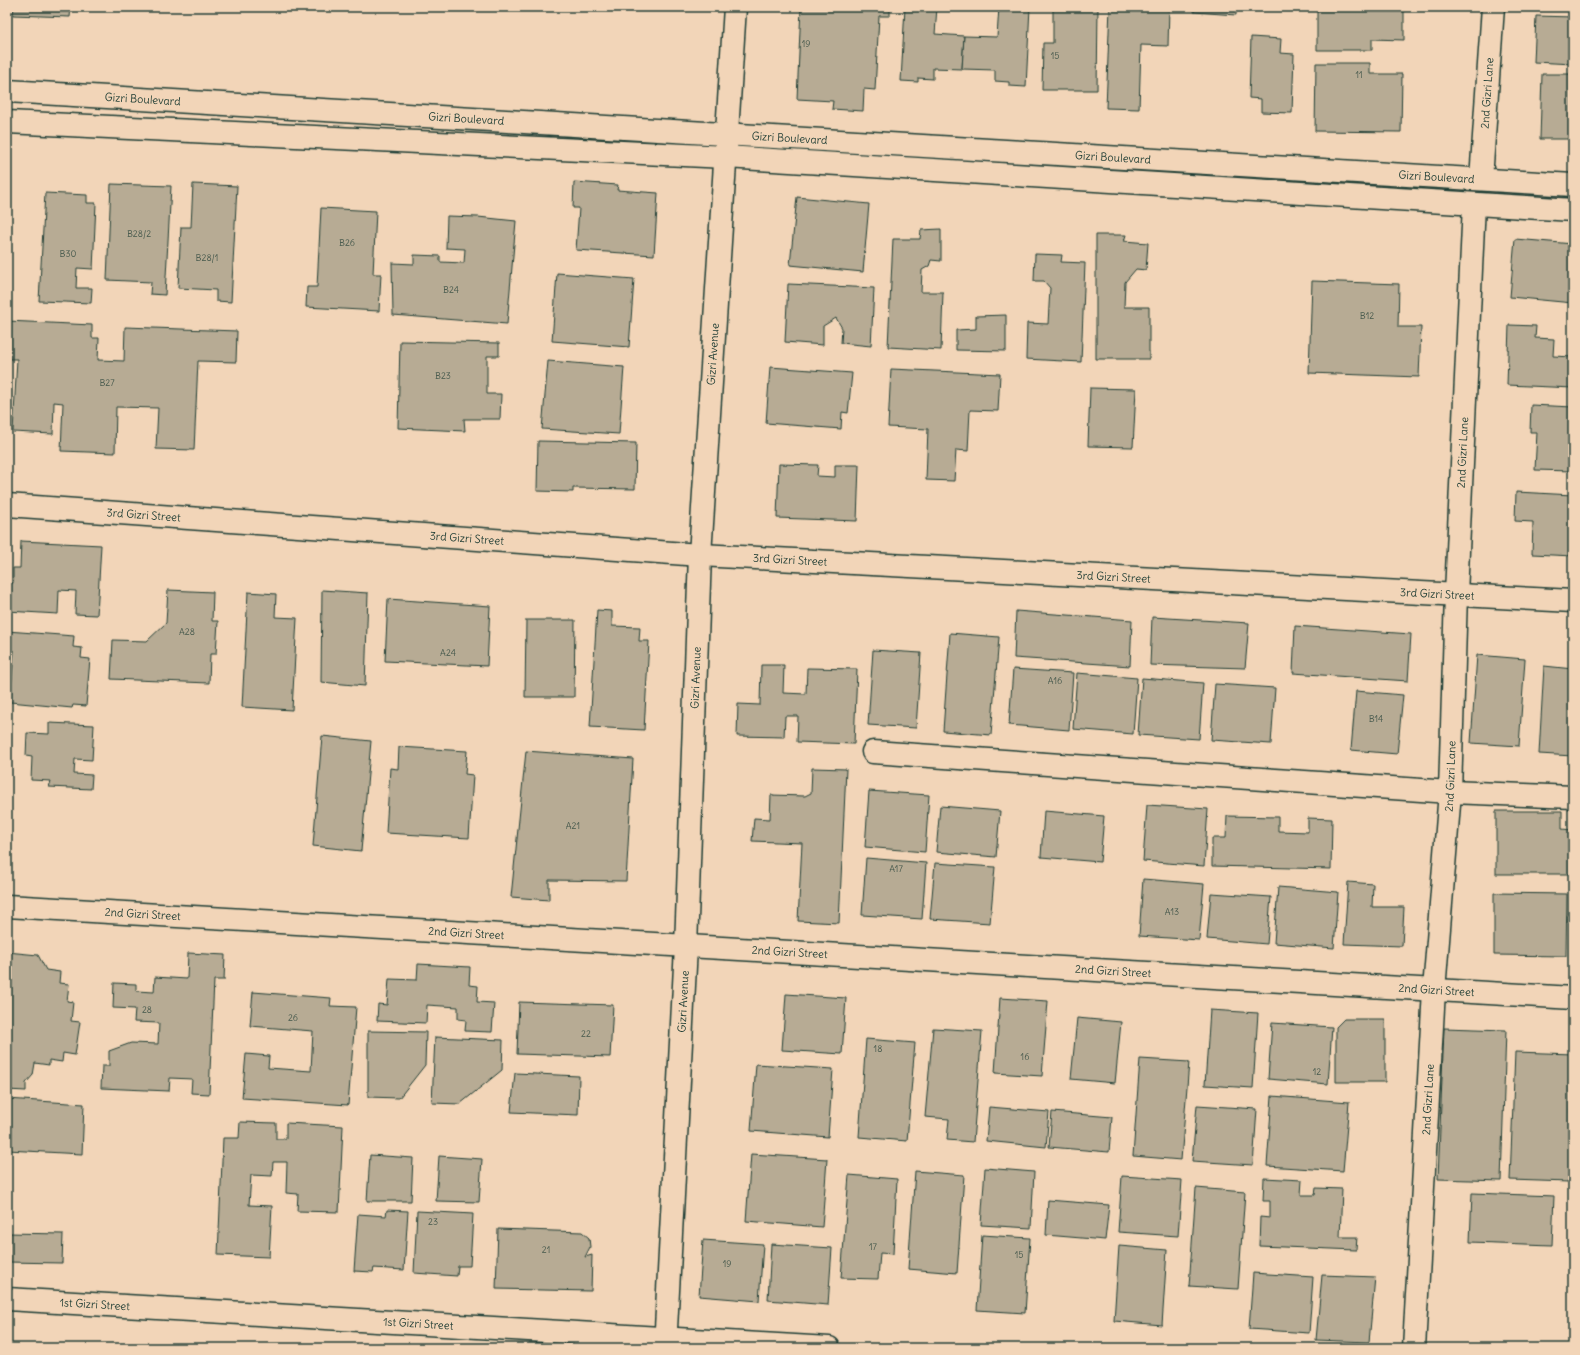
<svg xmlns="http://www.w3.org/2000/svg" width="1580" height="1355" font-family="Delius,sans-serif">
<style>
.building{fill:#b7ab94;stroke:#1f3d34}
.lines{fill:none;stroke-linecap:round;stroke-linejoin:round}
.minor-casing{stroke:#1f3d34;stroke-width:25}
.major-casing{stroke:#1f3d34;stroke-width:25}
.minor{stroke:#f2d5b8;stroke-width:22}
.major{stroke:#f2d5b8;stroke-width:22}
.labels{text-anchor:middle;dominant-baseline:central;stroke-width:4;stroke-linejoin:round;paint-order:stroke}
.number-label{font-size:9px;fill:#45584c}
.street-label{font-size:11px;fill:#1f3d34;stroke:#f2d5b8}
</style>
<rect width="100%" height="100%" fill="#f2d5b8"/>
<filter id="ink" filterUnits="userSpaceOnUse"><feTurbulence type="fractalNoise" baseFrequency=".025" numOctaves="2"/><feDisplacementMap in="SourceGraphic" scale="8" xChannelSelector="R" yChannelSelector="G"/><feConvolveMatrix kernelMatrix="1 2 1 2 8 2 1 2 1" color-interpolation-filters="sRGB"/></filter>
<g filter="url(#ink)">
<!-- building -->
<g class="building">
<polygon points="14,7 71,7 70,17 13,15"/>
<polygon points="801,7 890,7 890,16 879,16 875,90 864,89 863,111 832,109 833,101 797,99"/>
<polygon points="905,7 937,7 935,34 964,36 962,69 933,68 933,79 918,78 918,82 901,81"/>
<polygon points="999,7 1030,7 1026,87 1009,86 1009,82 995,81 995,70 962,69 964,36 997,37"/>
<polygon points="1053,7 1098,7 1097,90 1042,90 1043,43 1053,43"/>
<polygon points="1110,7 1169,7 1168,46 1141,45 1139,109 1106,108"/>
<polygon points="1194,7 1236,7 1236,15 1194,12"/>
<polygon points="1317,7 1404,7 1404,40 1372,39 1372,50 1317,50"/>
<polygon points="1536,16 1573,17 1573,64 1534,62"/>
<polygon points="1251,37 1281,39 1280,53 1294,54 1292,113 1261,112 1261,99 1249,98"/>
<polygon points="1316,63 1370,63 1370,74 1402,74 1401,132 1315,131"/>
<polygon points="1542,74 1573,74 1573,139 1540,139"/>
<polygon points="574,182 618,185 617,190 658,193 654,255 576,250 579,208 573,208"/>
<polygon points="111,184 171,186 165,295 150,294 151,282 107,280"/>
<polygon points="193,184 237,186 231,302 216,301 216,290 178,288 181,227 191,227"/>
<polygon points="45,193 87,195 87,203 96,203 93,269 77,268 76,288 92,288 91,303 39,301"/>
<polygon points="797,197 869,204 863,272 790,265"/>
<polygon points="321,208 376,211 373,274 381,274 379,311 306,307 307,287 317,287"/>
<polygon points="447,216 478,217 516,221 507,324 393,315 392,263 414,264 414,255 440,256 440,262 464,263 465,249 446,248"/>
<polygon points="941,229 941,261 931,260 929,266 922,270 921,292 943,292 941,350 888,347 893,239 920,239 921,230"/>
<polygon points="1096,235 1126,235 1124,241 1148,243 1146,270 1136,269 1125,282 1124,307 1149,307 1149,359 1096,359"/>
<polygon points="1515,239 1573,244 1573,303 1510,297"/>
<polygon points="1035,254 1062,255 1061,262 1085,263 1081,362 1026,359 1027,323 1048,324 1050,288 1044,281 1034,281"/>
<polygon points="557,273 634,279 629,347 552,341"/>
<polygon points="1312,281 1399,284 1398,327 1421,327 1419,377 1309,373"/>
<polygon points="788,284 874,288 871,346 841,343 842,328 836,318 823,326 823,345 785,342"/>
<polygon points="1006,315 1006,351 956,350 956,330 976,329 976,316"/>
<polygon points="7,321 92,325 92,338 99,338 98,360 124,361 125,327 237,331 236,362 198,361 194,450 156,449 158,408 116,407 115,453 61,451 63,403 54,402 53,434 13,432 17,359 7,359"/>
<polygon points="1509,325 1536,326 1535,338 1554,339 1553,356 1572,357 1573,339 1573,388 1507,385"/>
<polygon points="400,341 499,343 499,356 487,356 487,394 501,394 500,419 464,419 465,431 398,428"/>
<polygon points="548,361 624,367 619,434 542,429"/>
<polygon points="770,367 852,373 848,413 842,412 841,429 766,423"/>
<polygon points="891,369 1000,374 998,411 970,410 968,451 956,450 954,481 926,480 928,429 888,427"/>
<polygon points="1090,388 1136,389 1133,447 1088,446"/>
<polygon points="1531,405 1573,407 1573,471 1535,470 1537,432 1530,432"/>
<polygon points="538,441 636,443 635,489 573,488 573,492 537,491"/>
<polygon points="779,464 818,465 817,476 835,477 835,465 859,465 857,521 777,518"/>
<polygon points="1516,492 1573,495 1573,556 1532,554 1533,522 1515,521"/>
<polygon points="21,541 101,545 97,615 75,614 76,591 59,590 58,614 7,611 7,584 13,583 13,568 20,568"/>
<polygon points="168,590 213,592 212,621 218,621 216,654 210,654 209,683 111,679 113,640 147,641 166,623"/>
<polygon points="322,590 368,593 365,686 321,682"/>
<polygon points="248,592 276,594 275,617 297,618 292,710 242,707"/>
<polygon points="388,599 490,606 487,666 385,661"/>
<polygon points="597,610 612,611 612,626 640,627 639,641 649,641 644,730 590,727"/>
<polygon points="1016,611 1132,620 1130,666 1014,658"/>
<polygon points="1152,617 1249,623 1245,668 1150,665"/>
<polygon points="526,620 575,620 574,697 525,697"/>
<polygon points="1295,626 1411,634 1408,681 1293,673"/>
<polygon points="7,631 74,636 73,647 82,648 81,658 90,659 86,706 73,705 72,708 10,702 14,651 7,651"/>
<polygon points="950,633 999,637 991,735 943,731"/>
<polygon points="873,650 921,653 916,728 868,725"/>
<polygon points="1477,655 1525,659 1519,746 1471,743"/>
<polygon points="761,665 784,665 783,693 806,694 807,668 857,669 854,744 797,742 798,716 785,716 784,737 737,736 738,704 760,705"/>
<polygon points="1544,666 1573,669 1573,756 1539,754"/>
<polygon points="1013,669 1073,673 1069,730 1009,725"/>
<polygon points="1077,673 1137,678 1133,734 1073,729"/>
<polygon points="1142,678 1203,683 1199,739 1138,735"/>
<polygon points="1215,684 1275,688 1271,744 1211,740"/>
<polygon points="1356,691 1403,695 1397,754 1351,750"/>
<polygon points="49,723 94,725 92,760 75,759 74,774 92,775 91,789 49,787 51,781 31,780 32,757 26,756 27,733 49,734"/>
<polygon points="322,736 371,741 361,851 313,846"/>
<polygon points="399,747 467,751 465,774 473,775 469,838 386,833 390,768 398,769"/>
<polygon points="526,751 633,759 626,881 549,880 549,900 511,897"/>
<polygon points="812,768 846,769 839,923 798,921 802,843 752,841 754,818 770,819 771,795 805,796 811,793"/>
<polygon points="869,791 929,795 925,852 865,847"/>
<polygon points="1147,805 1208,809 1204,866 1143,861"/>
<polygon points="940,806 1000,811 996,857 936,852"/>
<polygon points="1044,811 1104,816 1100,862 1041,857"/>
<polygon points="1496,811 1562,811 1562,829 1572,830 1572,874 1496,874"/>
<polygon points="1227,816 1278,817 1278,831 1308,832 1308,818 1332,819 1331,869 1212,866 1212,838 1226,838"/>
<polygon points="866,858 926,863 922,919 862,915"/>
<polygon points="935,863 995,867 990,923 930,919"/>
<polygon points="1143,879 1204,884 1199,940 1139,936"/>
<polygon points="1348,882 1373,884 1372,907 1404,907 1402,946 1344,944"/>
<polygon points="1278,887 1338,892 1334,948 1274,943"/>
<polygon points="1211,893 1271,897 1267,944 1207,939"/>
<polygon points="1494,893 1567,894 1566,956 1494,955"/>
<polygon points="7,952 38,955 46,970 60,972 59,983 69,984 67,1001 73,1002 71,1021 80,1022 75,1055 63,1053 62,1062 49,1060 49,1065 35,1063 33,1075 26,1083 26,1091 7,1090"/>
<polygon points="188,953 225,955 224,980 214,980 209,1094 191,1093 192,1079 170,1078 169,1091 101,1088 102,1066 109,1066 109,1051 131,1043 158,1044 159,1023 134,1022 135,1009 113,1008 114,983 136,984 136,991 154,992 155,977 187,979"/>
<polygon points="418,964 470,967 469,985 478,986 477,1002 494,1003 492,1032 465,1031 466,1020 458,1019 458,1007 427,1005 426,1023 377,1021 378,1004 387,1005 389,979 417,980"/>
<polygon points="253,992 331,998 330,1006 356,1007 348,1105 242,1098 246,1054 269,1056 268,1068 311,1071 313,1031 250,1026"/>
<polygon points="786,994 846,998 842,1054 782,1050"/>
<polygon points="1000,998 1048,1001 1042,1076 995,1073"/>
<polygon points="519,1002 613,1005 610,1057 517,1054"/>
<polygon points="1210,1010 1258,1013 1253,1088 1205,1085"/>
<polygon points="1077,1018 1121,1022 1115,1083 1071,1079"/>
<polygon points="1344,1019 1385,1019 1385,1082 1336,1082 1336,1027"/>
<polygon points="1272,1023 1332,1027 1328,1084 1268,1079"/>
<polygon points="933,1028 982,1031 973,1142 947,1140 949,1119 925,1117"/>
<polygon points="1444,1028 1506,1030 1501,1181 1438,1179"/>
<polygon points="368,1031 426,1032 425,1065 399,1098 368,1097"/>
<polygon points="435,1037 503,1040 502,1070 460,1104 432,1103"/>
<polygon points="866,1039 915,1043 907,1141 859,1137"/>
<polygon points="1515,1052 1573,1054 1569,1182 1510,1180"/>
<polygon points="1140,1059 1189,1062 1181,1160 1133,1156"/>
<polygon points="756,1064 833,1069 828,1137 751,1131"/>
<polygon points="515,1073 579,1076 578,1115 511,1112"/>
<polygon points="1272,1096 1349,1102 1343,1171 1267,1166"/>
<polygon points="7,1099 84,1104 82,1154 7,1150"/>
<polygon points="1197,1105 1257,1109 1253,1165 1192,1161"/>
<polygon points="989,1107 1049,1112 1046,1147 986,1141"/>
<polygon points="1052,1112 1112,1117 1109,1152 1049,1147"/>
<polygon points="240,1122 276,1123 276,1139 286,1139 286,1123 343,1126 339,1212 297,1211 298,1194 286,1193 287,1162 273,1162 272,1176 251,1175 249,1205 272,1206 269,1257 218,1255 223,1138 239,1138"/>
<polygon points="751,1154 827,1159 822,1227 746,1221"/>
<polygon points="370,1155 413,1158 411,1201 367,1201"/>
<polygon points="439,1156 482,1159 479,1202 436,1201"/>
<polygon points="985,1168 1034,1172 1031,1228 981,1225"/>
<polygon points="915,1171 964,1175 957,1273 908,1269"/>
<polygon points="849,1175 897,1179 893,1254 880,1253 878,1279 841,1278"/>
<polygon points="1122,1176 1182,1180 1178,1236 1118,1232"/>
<polygon points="1264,1178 1302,1180 1301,1195 1315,1195 1316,1188 1342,1189 1340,1237 1357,1237 1356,1250 1259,1246 1260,1217 1270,1218 1270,1201 1263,1201"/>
<polygon points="1196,1188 1245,1192 1238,1289 1189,1286"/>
<polygon points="1472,1193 1554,1196 1552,1245 1470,1242"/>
<polygon points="1048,1200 1109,1205 1105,1240 1046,1235"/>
<polygon points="387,1210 408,1211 404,1270 374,1268 373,1272 354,1271 358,1214 386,1216"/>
<polygon points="417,1211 473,1214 470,1266 458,1266 457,1276 414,1273"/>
<polygon points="498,1229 582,1232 589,1238 590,1247 585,1257 592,1255 591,1291 496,1289"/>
<polygon points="7,1233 63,1234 62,1263 7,1262"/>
<polygon points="982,1235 1030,1238 1025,1313 977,1310"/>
<polygon points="703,1240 763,1244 759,1301 699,1296"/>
<polygon points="771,1244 832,1248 828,1305 768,1300"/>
<polygon points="1119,1246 1167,1250 1162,1325 1114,1321"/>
<polygon points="1253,1273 1313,1277 1309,1333 1249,1329"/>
<polygon points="1322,1275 1375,1277 1369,1342 1316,1340"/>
</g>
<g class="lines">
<defs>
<g id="minor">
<path id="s1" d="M 1481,179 L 1493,7"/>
<path id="s2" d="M 7,505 L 700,555 L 1573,601"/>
<polyline points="873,752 1450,792 1573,797"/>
<path id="s3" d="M 7,906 L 1573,998"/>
<path id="s4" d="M 7,1299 L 829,1348"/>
<path id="s5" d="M 665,1348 L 686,947 L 700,555 L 735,7"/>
<path id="s6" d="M 1414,1348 L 1434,990 L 1450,792 L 1456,594 L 1474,204"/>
</g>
<g id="major">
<path id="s7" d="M 7,91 L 1573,185"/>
<polyline points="7,122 726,157 1573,210"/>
</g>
</defs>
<!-- minor casing -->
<use href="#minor" class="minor-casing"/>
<!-- major casing -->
<use href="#major" class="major-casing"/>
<!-- minor -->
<use href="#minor" class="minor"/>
<!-- major -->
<use href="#major" class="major"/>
</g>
</g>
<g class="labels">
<!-- number labels -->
<g class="number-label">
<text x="806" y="43">19</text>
<text x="1055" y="55">15</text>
<text x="1359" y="74">11</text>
<text x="139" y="233">B28/2</text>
<text x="347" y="242">B26</text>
<text x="68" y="253">B30</text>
<text x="207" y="257">B28/1</text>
<text x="451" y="289">B24</text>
<text x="1367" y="315">B12</text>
<text x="443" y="375">B23</text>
<text x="107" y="382">B27</text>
<text x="187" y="631">A28</text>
<text x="448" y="652">A24</text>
<text x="1055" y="680">A16</text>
<text x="1376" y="718">B14</text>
<text x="573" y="825">A21</text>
<text x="896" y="868">A17</text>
<text x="1172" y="911">A13</text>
<text x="147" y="1009">28</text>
<text x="293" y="1017">26</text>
<text x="586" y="1033">22</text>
<text x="878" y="1048">18</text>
<text x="1025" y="1056">16</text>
<text x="1317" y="1071">12</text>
<text x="433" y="1221">23</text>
<text x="873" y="1246">17</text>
<text x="546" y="1249">21</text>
<text x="1019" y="1254">15</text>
<text x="727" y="1263">19</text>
</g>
<!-- street labels -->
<g class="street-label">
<text stroke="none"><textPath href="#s1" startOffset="86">2nd Gizri Lane</textPath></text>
<text stroke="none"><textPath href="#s7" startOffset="136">Gizri Boulevard</textPath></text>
<text stroke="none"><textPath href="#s7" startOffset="460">Gizri Boulevard</textPath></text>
<text stroke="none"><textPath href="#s7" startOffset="784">Gizri Boulevard</textPath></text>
<text stroke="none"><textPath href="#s7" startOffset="1108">Gizri Boulevard</textPath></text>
<text stroke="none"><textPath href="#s7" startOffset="1432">Gizri Boulevard</textPath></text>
<text stroke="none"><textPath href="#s5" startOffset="995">Gizri Avenue</textPath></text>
<text stroke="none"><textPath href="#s6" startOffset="897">2nd Gizri Lane</textPath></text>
<text stroke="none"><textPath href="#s2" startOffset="137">3rd Gizri Street</textPath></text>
<text stroke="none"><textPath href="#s2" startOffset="461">3rd Gizri Street</textPath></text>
<text stroke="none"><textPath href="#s2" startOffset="785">3rd Gizri Street</textPath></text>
<text stroke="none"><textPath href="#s2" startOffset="1109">3rd Gizri Street</textPath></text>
<text stroke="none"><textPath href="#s2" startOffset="1433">3rd Gizri Street</textPath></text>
<text stroke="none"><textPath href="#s5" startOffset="671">Gizri Avenue</textPath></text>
<text stroke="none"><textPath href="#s6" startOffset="573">2nd Gizri Lane</textPath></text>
<text stroke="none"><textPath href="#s3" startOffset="136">2nd Gizri Street</textPath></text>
<text stroke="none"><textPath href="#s3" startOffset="460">2nd Gizri Street</textPath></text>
<text stroke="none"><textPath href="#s3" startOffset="784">2nd Gizri Street</textPath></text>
<text stroke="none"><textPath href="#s3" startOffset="1108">2nd Gizri Street</textPath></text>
<text stroke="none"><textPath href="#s3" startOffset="1432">2nd Gizri Street</textPath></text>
<text stroke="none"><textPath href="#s5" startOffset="347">Gizri Avenue</textPath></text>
<text stroke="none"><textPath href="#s6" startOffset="249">2nd Gizri Lane</textPath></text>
<text stroke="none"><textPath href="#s4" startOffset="88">1st Gizri Street</textPath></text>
<text stroke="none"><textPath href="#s4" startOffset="412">1st Gizri Street</textPath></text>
</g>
</g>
<!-- margin -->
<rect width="1580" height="1355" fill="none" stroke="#f2d5b8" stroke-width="24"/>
<rect x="12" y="12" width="1556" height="1331" fill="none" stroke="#1f3d34" stroke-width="1.5" filter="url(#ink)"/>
</svg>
